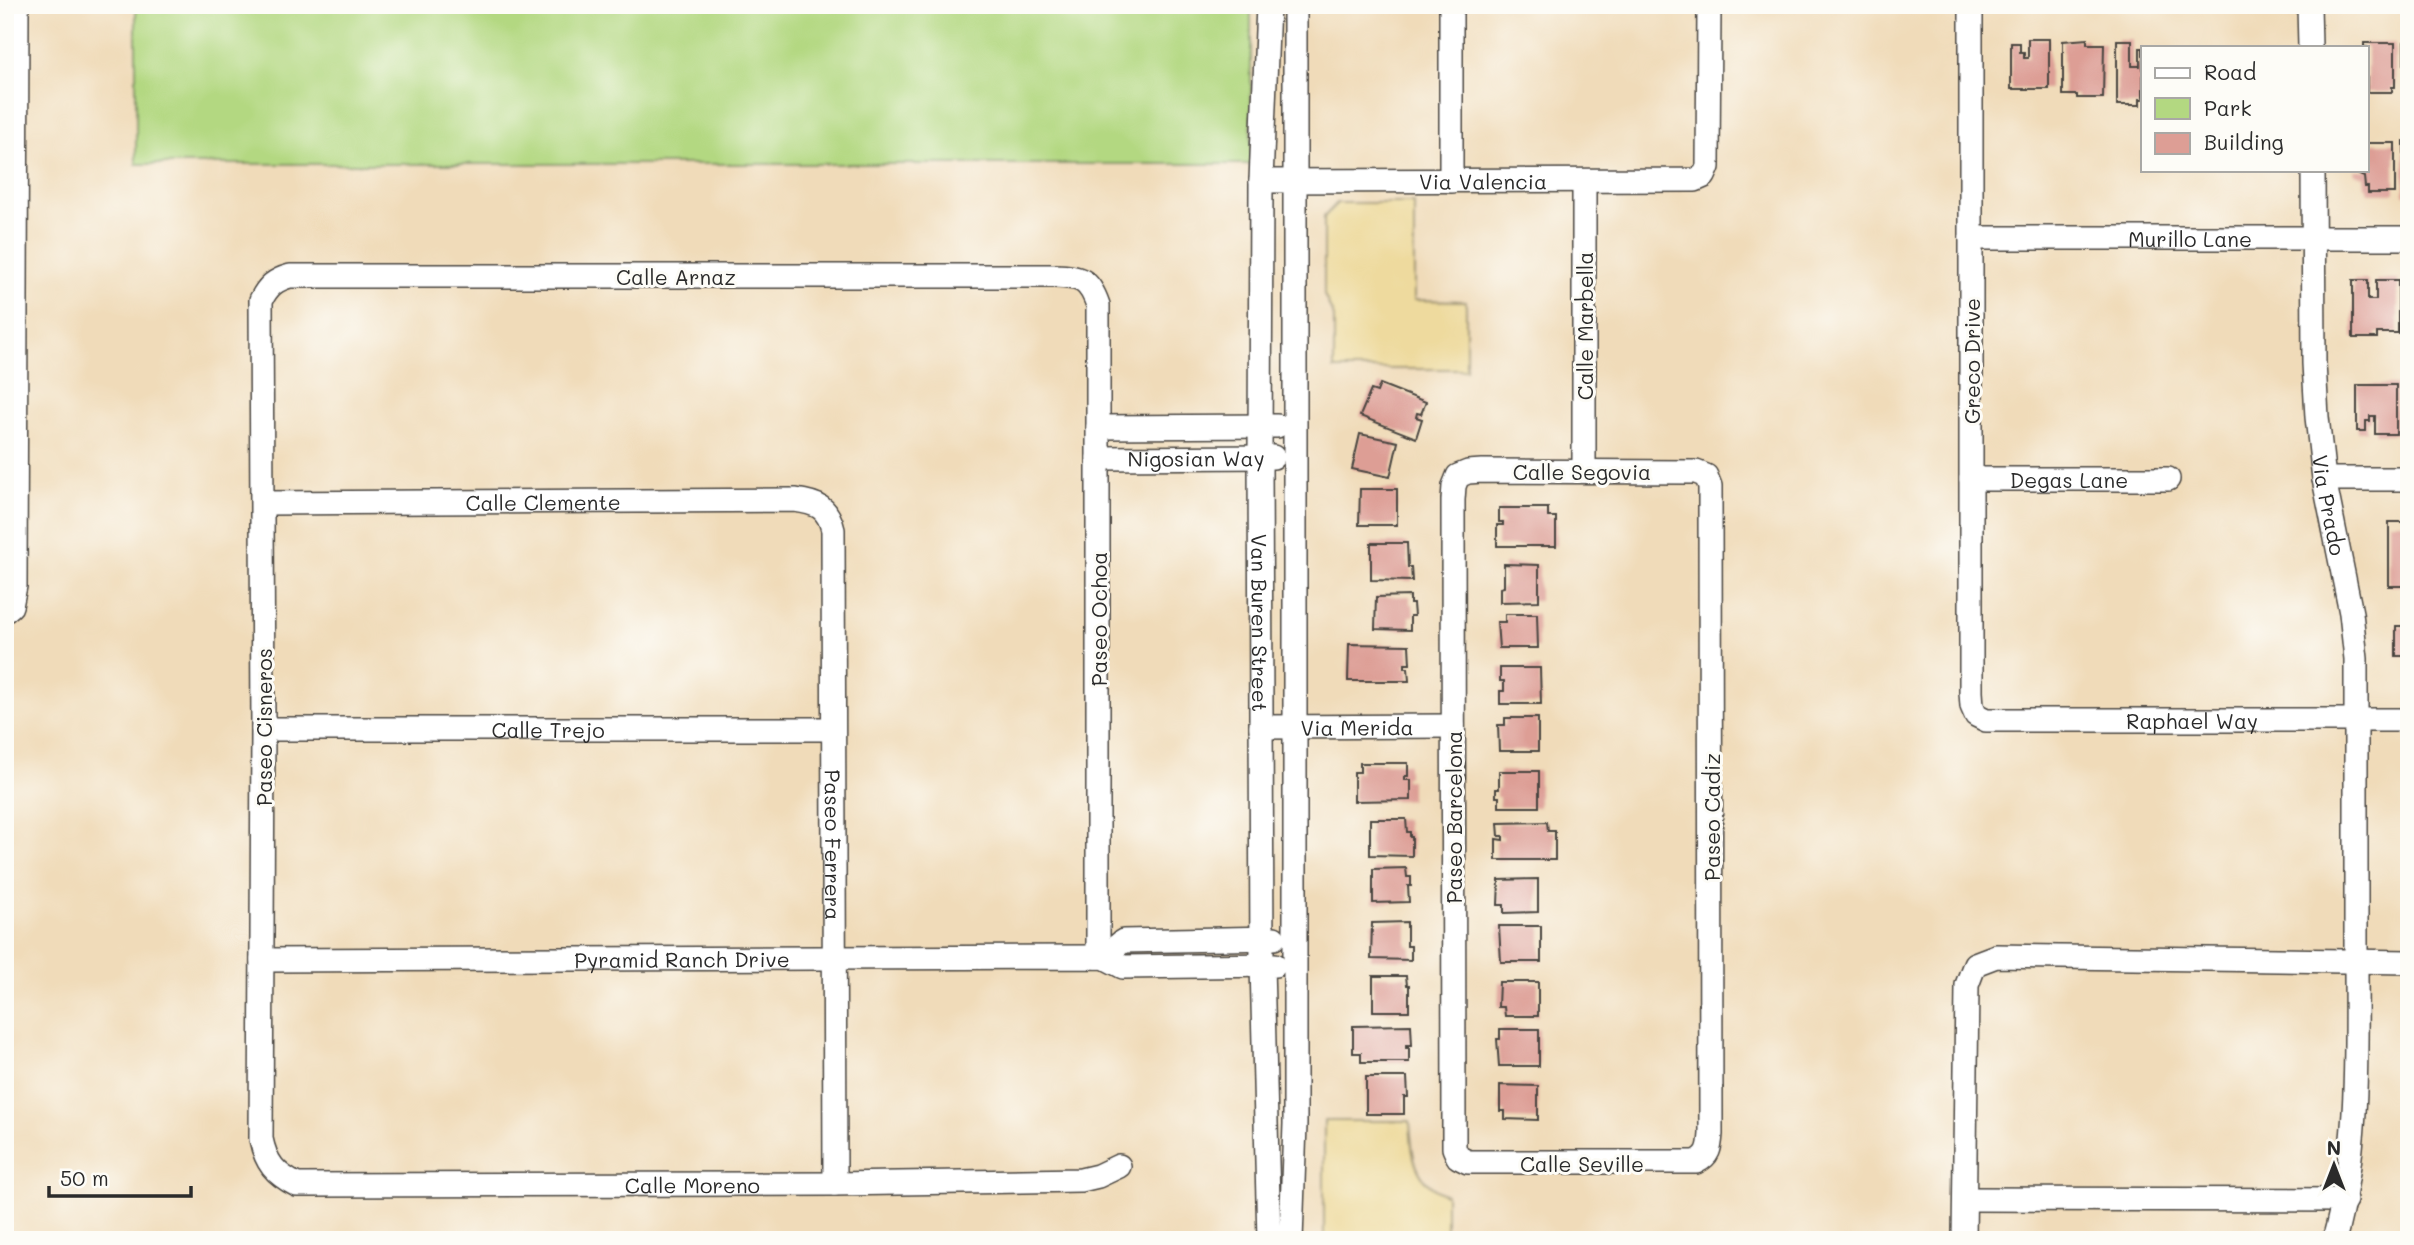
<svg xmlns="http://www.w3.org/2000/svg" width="2414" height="1245" font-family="Mali,sans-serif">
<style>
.green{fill:#b3d881;stroke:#6f8256;stroke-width:2}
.sand{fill:#eeda9e;stroke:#8c8264;stroke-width:2}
.building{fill:#dd9e95}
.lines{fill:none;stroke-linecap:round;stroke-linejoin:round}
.minor-casing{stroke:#494540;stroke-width:26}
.minor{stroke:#fff;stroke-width:23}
.labels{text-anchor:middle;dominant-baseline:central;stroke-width:6;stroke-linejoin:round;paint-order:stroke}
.street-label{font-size:21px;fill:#2b2b2b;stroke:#fdfcf7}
</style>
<rect width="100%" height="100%" fill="#fdfcf7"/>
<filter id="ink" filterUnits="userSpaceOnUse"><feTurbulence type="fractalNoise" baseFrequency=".0143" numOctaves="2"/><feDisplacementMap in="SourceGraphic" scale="14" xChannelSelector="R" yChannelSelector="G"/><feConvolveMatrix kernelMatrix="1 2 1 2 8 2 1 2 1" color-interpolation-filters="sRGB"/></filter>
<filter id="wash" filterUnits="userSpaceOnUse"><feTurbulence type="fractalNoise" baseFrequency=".00686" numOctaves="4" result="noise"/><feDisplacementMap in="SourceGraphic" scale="28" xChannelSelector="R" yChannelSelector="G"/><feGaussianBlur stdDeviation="1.57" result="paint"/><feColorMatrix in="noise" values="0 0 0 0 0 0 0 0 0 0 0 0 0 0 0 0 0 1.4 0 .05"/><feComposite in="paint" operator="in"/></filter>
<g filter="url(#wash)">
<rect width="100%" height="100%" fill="#f0dbb9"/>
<!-- green -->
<rect class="green" x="136" y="5" width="1115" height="159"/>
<!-- sand -->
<g class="sand">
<polygon points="1337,203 1414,203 1414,300 1466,301 1466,369 1334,369 1334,317 1324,295 1324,217"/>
<path d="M 1324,1121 L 1410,1121 C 1412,1152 1412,1181 1446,1195 L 1446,1240 L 1324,1240 Z"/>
</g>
<g id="blocks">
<!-- building -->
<g class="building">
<polygon points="2028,39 2049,39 2049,89 2011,89 2011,43 2020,43 2020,52 2024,52 2024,58 2028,58"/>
<polygon points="2087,39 2087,44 2104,44 2103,98 2077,98 2077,95 2063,95 2063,41"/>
<polygon points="2117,40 2132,40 2132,66 2140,66 2140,48 2143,48 2143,99 2140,99 2140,105 2117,105"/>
<rect x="2404" y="42" width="5" height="47"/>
<polygon points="2364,43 2395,43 2395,87 2392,87 2392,92 2367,92 2367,47 2364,47"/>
<rect x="2404" y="141" width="5" height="54"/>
<polygon points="2367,143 2395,143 2395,193 2368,193 2368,187 2365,187 2364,177 2355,173 2355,170 2367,170"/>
<polygon points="2353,280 2368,280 2368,300 2376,300 2376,280 2398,280 2398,333 2377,333 2377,338 2353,338"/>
<rect x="2405" y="301" width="4" height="30"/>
<polygon points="1380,384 1426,402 1421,414 1417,413 1416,417 1422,419 1416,438 1360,416 1371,390 1377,392"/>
<polygon points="2357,385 2396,385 2396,434 2375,434 2375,416 2370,416 2370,421 2366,421 2366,431 2357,431"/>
<polygon points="1360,434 1398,442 1390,477 1352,469"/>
<polygon points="1360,489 1397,489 1397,525 1359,525"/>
<polygon points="1499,508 1548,508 1548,517 1556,517 1556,546 1497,546 1497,525 1503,525 1503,522 1499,522"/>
<polygon points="2389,522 2404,522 2404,548 2409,548 2409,586 2389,586"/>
<polygon points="1371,543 1407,543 1408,567 1411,567 1412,581 1371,580"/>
<polygon points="1504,564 1539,565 1539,601 1500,602 1500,588 1504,587"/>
<polygon points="1410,596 1410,604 1413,604 1414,616 1410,616 1410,630 1375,629 1376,597"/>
<polygon points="1505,614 1537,614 1538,648 1499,648 1497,622 1505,622"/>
<rect x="2396" y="626" width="13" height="30"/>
<polygon points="1349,644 1409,645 1410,664 1405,664 1405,668 1408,668 1409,681 1348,681"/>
<polygon points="1500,668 1540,668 1541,704 1500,704 1500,691 1504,691 1504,681 1500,681"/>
<polygon points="1505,718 1538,718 1538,751 1499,751 1498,725 1505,725"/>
<polygon points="1360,763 1408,763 1408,776 1405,776 1405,780 1411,780 1411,800 1354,801 1354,772 1360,772"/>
<polygon points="1499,771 1539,771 1539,807 1499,807 1499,797 1496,797 1496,789 1499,789"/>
<polygon points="1370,819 1406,819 1407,832 1410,832 1410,837 1412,837 1412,856 1370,855"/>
<polygon points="1547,822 1548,831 1555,831 1555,860 1496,860 1496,839 1503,840 1503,836 1499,836 1498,823"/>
<polygon points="1406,868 1407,877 1411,877 1411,886 1408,886 1409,902 1373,903 1373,869"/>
<polygon points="1538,879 1538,912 1504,913 1504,905 1498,905 1499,880"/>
<polygon points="1407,922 1407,946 1411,946 1411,960 1371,959 1372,923"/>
<polygon points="1499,926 1541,926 1541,962 1501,962"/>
<polygon points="1373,976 1406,976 1407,985 1409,985 1409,1011 1373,1011"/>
<polygon points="1499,982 1538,982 1538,1016 1505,1016 1504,1007 1498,1007"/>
<polygon points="1411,1025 1412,1045 1406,1045 1406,1048 1409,1048 1409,1062 1361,1062 1361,1053 1353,1053 1353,1026"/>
<polygon points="1500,1029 1539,1029 1539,1066 1499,1066 1497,1039 1500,1039"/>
<polygon points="1366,1077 1407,1077 1408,1097 1404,1097 1404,1114 1366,1114"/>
<polygon points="1500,1085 1538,1086 1538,1120 1505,1119 1505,1111 1500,1111"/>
</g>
</g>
</g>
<g filter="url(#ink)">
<use href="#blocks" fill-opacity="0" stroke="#494540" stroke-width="2"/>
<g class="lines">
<defs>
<g id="minor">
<path id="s1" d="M 1268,5 L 1261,181 L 1260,458 L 1262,965 L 1269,1240"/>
<polyline points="1451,5 1451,181"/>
<path id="s2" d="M 1971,5 L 1971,692 L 1972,706 L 1976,715 L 1986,720 L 2409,720"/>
<polyline points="2309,5 2310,47"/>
<path id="s3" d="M 2313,170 L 2314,363 L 2317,417 L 2324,479 L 2351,613 L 2356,659 C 2356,758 2356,857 2356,956 C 2356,1051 2360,1147 2334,1240"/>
<path id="s4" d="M 1261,181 L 1695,180 L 1704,176 L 1708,167 L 1709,5"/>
<polyline points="1584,181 1584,471"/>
<path id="s5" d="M 1971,238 L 2409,238"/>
<polyline points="1098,427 1277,426"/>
<path id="s6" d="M 1098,458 L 1273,457"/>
<path d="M 1482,471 L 1696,472 L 1706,476 L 1710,486 L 1711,1134 C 1710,1148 1709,1156 1696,1162 L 1468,1162 L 1458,1157 L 1454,1148 L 1453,500 L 1454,486 L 1458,476 L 1468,472 Z"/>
<path id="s7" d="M 1971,479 L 2168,479"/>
<polyline points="2324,479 2409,479"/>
<path id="s8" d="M 263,503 L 795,500 C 817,503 828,507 833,530 L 835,1184"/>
<polyline points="5,611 11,606 15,586 17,5"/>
<path id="s9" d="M 1261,727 L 1453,726"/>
<path id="s10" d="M 263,729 L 832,729"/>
<path id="s11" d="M 1098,957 L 1098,305 C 1089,279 1081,277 1055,276 L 290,276 C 275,280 268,286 261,300 L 263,729 L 261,1139 C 266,1163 275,1174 297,1185 L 835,1184 L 1081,1180 L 1098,1176 L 1119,1166"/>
<polyline points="1104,957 1123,941 1274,938"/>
<path id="s12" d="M 262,960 L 1104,957 L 1123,967 L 1275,965"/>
<polyline points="1965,1199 2345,1200"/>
<polyline points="1291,1240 1295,1124 1295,5"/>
<polyline points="1964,1240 1967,985 1975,964 1996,956 2409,962"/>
</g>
</defs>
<!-- minor casing -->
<use href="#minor" class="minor-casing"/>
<!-- minor -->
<use href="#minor" class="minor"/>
</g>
</g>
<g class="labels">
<!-- street labels -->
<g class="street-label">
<text stroke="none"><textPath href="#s4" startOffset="222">Via Valencia</textPath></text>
<text stroke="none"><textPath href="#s5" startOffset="219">Murillo Lane</textPath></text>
<text x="676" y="276">Calle Arnaz</text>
<text transform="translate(1584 326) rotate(-90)">Calle Marbella</text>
<text transform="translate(1971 361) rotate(-90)">Greco Drive</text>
<text stroke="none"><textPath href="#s6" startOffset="98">Nigosian Way</textPath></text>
<text x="1582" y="471">Calle Segovia</text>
<text stroke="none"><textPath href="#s7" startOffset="98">Degas Lane</textPath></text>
<text stroke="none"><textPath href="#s8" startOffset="280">Calle Clemente</textPath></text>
<text stroke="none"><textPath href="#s3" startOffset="336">Via Prado</textPath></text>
<text transform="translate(1098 619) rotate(-90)">Paseo Ochoa</text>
<text stroke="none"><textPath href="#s1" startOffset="618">Van Buren Street</textPath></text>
<text stroke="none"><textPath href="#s2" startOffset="928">Raphael Way</textPath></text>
<text stroke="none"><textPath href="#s9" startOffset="96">Via Merida</textPath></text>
<text transform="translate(263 727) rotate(-90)">Paseo Cisneros</text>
<text stroke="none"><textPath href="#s10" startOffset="285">Calle Trejo</textPath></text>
<text transform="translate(1453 817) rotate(-90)">Paseo Barcelona</text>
<text transform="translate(1711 817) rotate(-90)">Paseo Cadiz</text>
<text stroke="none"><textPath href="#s8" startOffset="900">Paseo Ferrera</textPath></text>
<text stroke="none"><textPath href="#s12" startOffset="420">Pyramid Ranch Drive</textPath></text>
<text x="1582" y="1163">Calle Seville</text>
<text stroke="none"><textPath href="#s11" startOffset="2809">Calle Moreno</textPath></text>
</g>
</g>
<!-- margin -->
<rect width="2414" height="1245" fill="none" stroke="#fdfcf7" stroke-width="28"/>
<!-- legend -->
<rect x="2141" y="46" width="228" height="126" fill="#fdfcf7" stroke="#a9a8a5" stroke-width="2"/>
<rect x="2155" y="68" width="35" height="10" fill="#ffffff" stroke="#a9a8a5" stroke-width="2"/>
<text x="2204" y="80" font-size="21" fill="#2b2b2b">Road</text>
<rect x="2155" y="98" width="35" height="21" fill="#b3d881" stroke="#a9a8a5" stroke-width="2"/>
<text x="2204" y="116" font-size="21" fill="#2b2b2b">Park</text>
<rect x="2155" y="133" width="35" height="21" fill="#dd9e95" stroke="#a9a8a5" stroke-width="2"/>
<text x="2204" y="150" font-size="21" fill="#2b2b2b">Building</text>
<!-- north arrow -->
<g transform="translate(2334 1165)" stroke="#fdfcf7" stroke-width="5" paint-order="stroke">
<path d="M0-5L12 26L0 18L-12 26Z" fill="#2b2b2b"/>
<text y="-10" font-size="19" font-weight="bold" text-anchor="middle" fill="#2b2b2b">N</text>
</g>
<!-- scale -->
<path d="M49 1186v10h142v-10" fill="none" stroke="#2b2b2b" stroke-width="3.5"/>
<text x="60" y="1186" font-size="21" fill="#2b2b2b" stroke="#fdfcf7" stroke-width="5" paint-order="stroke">50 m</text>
</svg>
